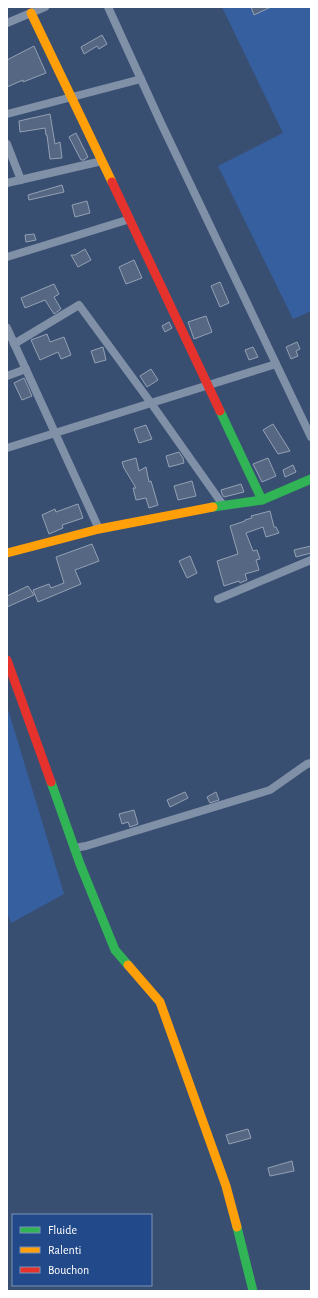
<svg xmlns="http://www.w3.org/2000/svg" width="318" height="1298" font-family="'Alegreya Sans',sans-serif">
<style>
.green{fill:#365f9f}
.building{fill:#556782;stroke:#94a1b5}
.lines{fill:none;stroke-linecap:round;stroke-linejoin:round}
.street{stroke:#8090a7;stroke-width:8}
.fast{stroke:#30b455;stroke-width:9}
.slow{stroke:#ff9f0a;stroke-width:9}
.jam{stroke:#e5322d;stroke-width:9}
</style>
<rect width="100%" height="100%" fill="#394f72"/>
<!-- green -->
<g class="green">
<polygon points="222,7 311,7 311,311 293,319 218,166 283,133"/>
<polygon points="7,706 64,894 11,923 7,913"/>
</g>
<!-- building -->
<g class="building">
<polygon points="251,7 271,7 254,15"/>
<polygon points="102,35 107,44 99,49 97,46 84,54 81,47"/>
<polygon points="34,46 46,73 23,82 23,80 7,87 7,60"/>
<polygon points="50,114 55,144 60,142 62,158 50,159 47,135 46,135 45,128 20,132 19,121"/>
<polygon points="76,133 88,157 84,160 81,160 69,137"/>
<polygon points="62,185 64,192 29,200 28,195"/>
<polygon points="87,201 90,213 75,217 72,205"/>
<polygon points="34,234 36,240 26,242 25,235"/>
<polygon points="85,249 91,260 78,267 71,255 75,255"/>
<polygon points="134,260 142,278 126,284 119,267"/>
<polygon points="220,282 229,303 220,307 211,286"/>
<polygon points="54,284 59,294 54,297 61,309 54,314 45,300 25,308 21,298"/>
<polygon points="206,316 212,332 194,339 188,322"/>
<polygon points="169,322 172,328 165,332 162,326"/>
<polygon points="47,334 50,342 64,337 71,355 61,359 58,352 40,360 31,340"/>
<polygon points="297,342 300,349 296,351 298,356 291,359 286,347"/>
<polygon points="103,347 106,360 95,363 91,351"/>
<polygon points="253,347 258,357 249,360 245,350"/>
<polygon points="151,369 158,380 147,387 140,376"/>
<polygon points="24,378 32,396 22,400 14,383"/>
<polygon points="273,424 290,451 278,454 263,430"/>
<polygon points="146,425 152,439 139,443 134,429"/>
<polygon points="179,452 183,458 184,463 169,467 166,456"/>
<polygon points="136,458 139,471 146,467 149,482 151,481 158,505 149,508 146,498 136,500 133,488 136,488 124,468 122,462"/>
<polygon points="268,458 276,476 262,482 253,464"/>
<polygon points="293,465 296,472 285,477 283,470"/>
<polygon points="192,481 196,496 178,500 174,486"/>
<polygon points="241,484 244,492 224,497 222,494 221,490"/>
<polygon points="78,504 83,518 62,525 63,528 49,534 42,515 55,509 56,512"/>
<polygon points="270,511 274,527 276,527 279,533 266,537 263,527 246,533 253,551 257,550 260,559 256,560 259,570 245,574 247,580 240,583 239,581 224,586 217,561 238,554 230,526 245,521 245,520 252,518 251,516"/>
<polygon points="92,544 99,561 75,570 81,584 38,602 33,590 49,584 51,588 64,583 56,557"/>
<polygon points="311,546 311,553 296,557 294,550"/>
<polygon points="190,556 197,573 187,578 179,561"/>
<polygon points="28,586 34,595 7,607 7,596"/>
<polygon points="185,792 188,798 170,807 167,800"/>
<polygon points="216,792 219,800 210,803 207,797"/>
<polygon points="134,810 138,824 130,827 128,822 122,824 119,814"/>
<polygon points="248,1129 251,1138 229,1144 226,1135"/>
<polygon points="292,1161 294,1171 270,1176 268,1168"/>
</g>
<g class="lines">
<!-- street -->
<g class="street">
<polyline points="108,7 161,123 311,437"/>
<polyline points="7,23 45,7"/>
<polyline points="7,114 141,79"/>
<polyline points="7,144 21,180"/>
<polyline points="7,183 102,161"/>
<polyline points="7,257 130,219"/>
<polyline points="7,328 99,529"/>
<polyline points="14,344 79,305 151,403 223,505"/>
<polyline points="7,376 26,369"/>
<polyline points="7,448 276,364"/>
<polyline points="218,599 311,560"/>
<polyline points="74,848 86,846 270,790 307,764 311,763"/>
</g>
<!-- fast -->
<g class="fast">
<polyline points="220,411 262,500"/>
<polyline points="213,507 262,500 311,479"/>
<polyline points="51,782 80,864 115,950 128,965"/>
<polyline points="237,1227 253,1291"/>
</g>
<!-- slow -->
<g class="slow">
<polyline points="31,13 112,182"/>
<polyline points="7,553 99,529 213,507"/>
<polyline points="128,965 160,1002 226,1186 237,1227"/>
</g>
<!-- jam -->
<g class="jam">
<polyline points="112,182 220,411"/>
<polyline points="7,660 51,782"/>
</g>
</g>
<!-- border -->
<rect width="318" height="1298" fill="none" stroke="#ffffff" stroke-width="16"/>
<!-- legend -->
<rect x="12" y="1214" width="140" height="72" fill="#224989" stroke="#7a92b8"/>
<rect x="20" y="1227" width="20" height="6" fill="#30b455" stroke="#7a92b8"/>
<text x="48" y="1234" font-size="12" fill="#ffffff">Fluide</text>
<rect x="20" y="1247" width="20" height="6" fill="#ff9f0a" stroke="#7a92b8"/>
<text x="48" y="1254" font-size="12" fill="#ffffff">Ralenti</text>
<rect x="20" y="1267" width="20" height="6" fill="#e5322d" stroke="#7a92b8"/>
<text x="48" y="1274" font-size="12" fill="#ffffff">Bouchon</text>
</svg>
